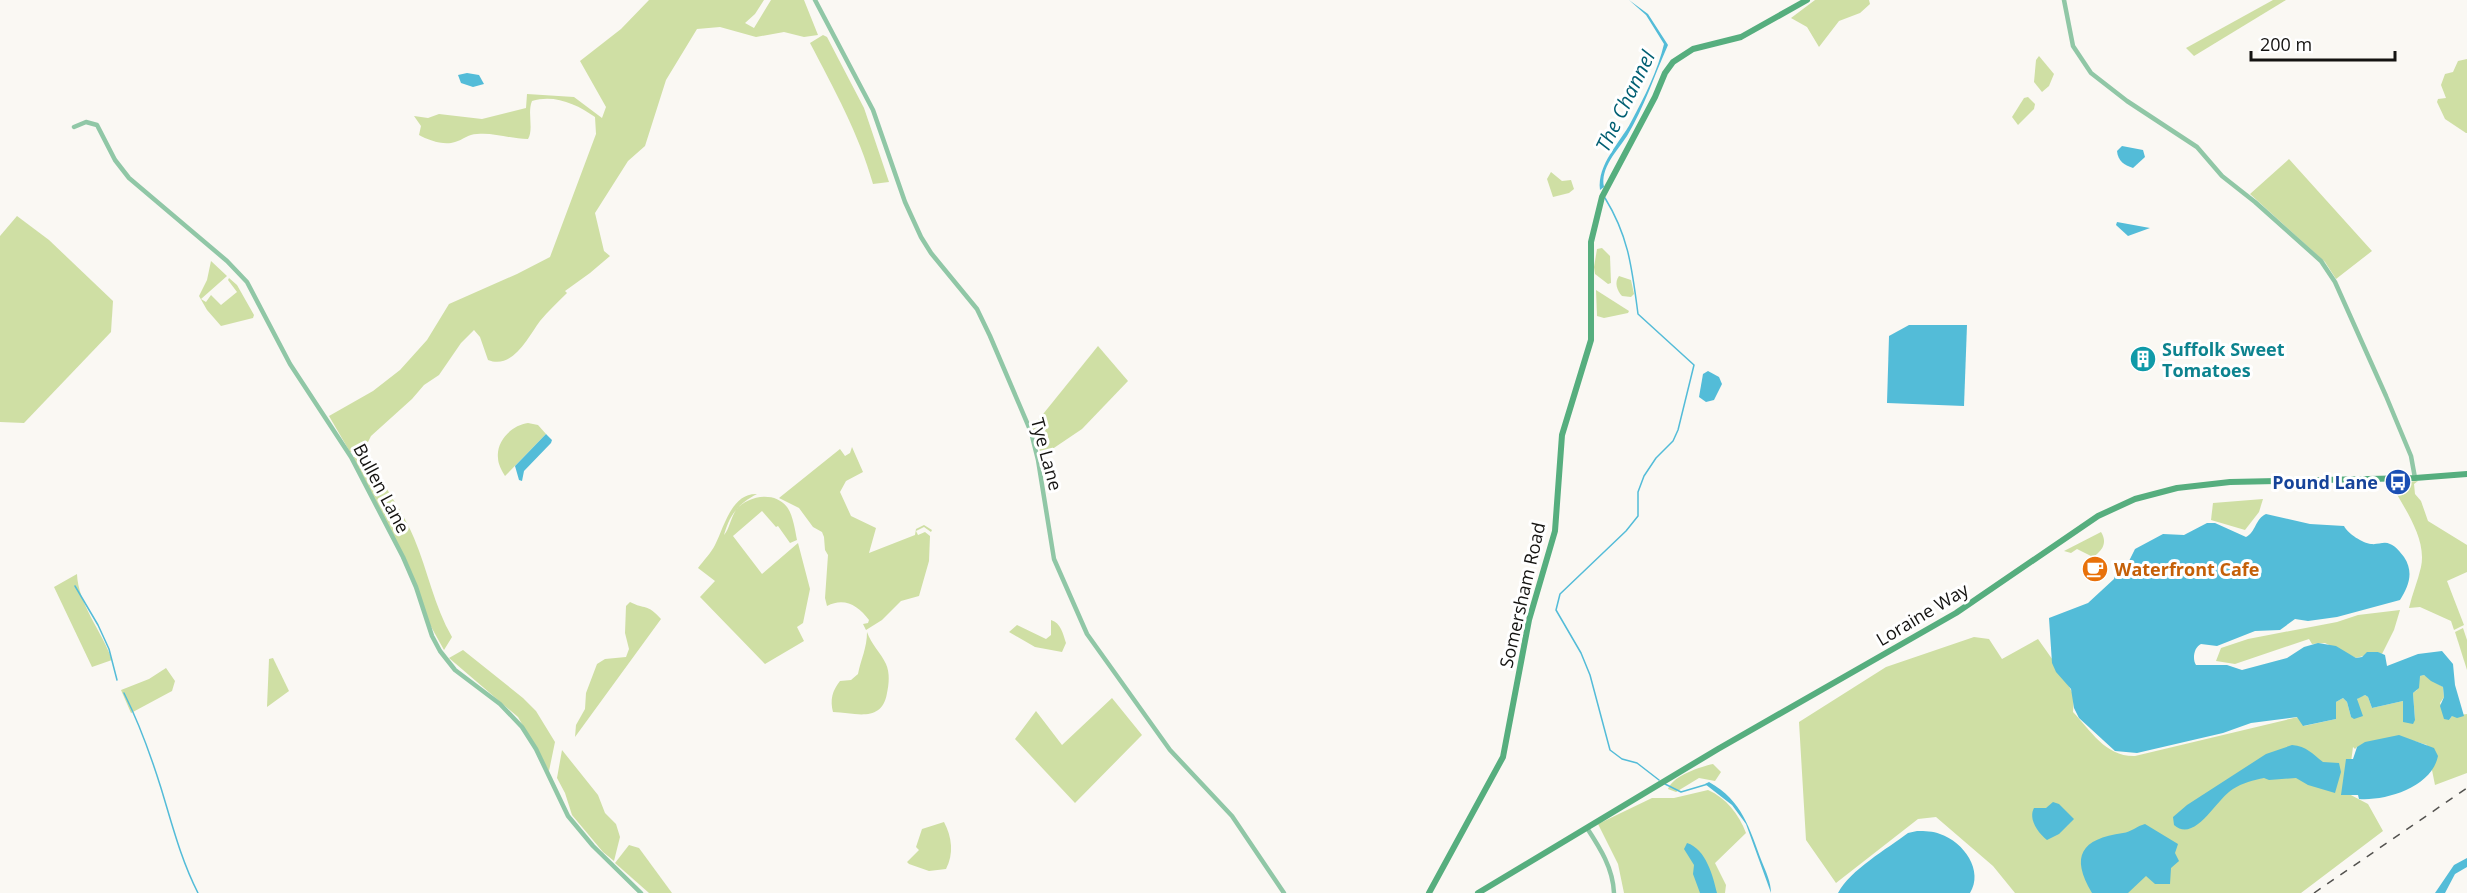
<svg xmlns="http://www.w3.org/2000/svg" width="2467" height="893" font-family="'Open Sans',sans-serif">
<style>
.green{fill:#cfdfa4}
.water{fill:#53bcd8}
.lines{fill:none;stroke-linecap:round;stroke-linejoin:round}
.stream{stroke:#53bcd8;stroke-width:1.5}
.street{stroke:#90c7a6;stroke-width:4.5}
.secondary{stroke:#56ae7e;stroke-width:6}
.rail{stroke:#53524f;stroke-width:1.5;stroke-dasharray:8 8;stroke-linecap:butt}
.labels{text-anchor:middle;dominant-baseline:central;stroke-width:6;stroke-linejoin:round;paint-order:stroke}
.culture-label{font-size:18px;font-weight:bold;fill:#0d838f;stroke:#fff;text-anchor:start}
.street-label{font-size:18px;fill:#141311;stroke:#fff}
.transit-label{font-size:18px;font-weight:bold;fill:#164399;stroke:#fff;text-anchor:end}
.food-label{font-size:18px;font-weight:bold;fill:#c56008;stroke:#fff;text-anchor:start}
.water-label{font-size:20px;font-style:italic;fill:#015f73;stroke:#fff}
</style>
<rect width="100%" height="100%" fill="#faf8f3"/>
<!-- green -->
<g class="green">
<path d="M 649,0 L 764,0 L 755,14 L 745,23 L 754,28 L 771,0 L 804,0 L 818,35 L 804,37 L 784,32 L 756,37 L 720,27 L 697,29 L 666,80 L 645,146 L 628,161 L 595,213 L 604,251 L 610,256 L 590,273 L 565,291 L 567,293 C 558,302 548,311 540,321 C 528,337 513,370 488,360 L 480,337 L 474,330 L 461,343 L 439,375 L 424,385 L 412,399 L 371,436 L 367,444 L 367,453 L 350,452 L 329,416 L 373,391 L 400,370 L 427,340 L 449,304 L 517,274 L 550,257 L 596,134 L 595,117 C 577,104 554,94 532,101 C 527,113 534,129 528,139 C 511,139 493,132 477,134 C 468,134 463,140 455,142 C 444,146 428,140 419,135 L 421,126 L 414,116 L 428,118 L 439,114 L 482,119 L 526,108 L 527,94 L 574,97 L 602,118 L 606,107 L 580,61 L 621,29 Z"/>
<polygon points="1815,0 1869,0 1870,4 1860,13 1839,21 1819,47 1807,27 1791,18"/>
<polygon points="2273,0 2286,0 2194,56 2186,48"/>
<path d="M 823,35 L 827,37 L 864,108 L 889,182 L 873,184 C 859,134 834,89 810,43 Z"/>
<polygon points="2039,56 2054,74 2049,86 2042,92 2034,82 2036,60"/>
<polygon points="2467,59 2467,133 2466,133 2445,119 2437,102 2438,99 2446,98 2441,85 2445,74 2453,72 2458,61"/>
<polygon points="2028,97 2035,104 2034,109 2018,125 2012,117 2024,98"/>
<polygon points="2289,159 2372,251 2336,279 2325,262 2250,194"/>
<polygon points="1551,172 1562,181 1571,180 1574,189 1569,193 1553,197 1547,179"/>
<polygon points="17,216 49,240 113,301 111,332 24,423 0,422 0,236"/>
<polygon points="1602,248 1610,256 1611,283 1608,284 1595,274 1594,267 1597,249"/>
<polygon points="211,261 227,276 201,299 206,302 211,295 221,305 237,292 228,280 229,278 237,285 254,315 253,318 221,326 207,310 199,296 207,280"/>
<path d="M 1619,276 L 1631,280 L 1634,294 L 1631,297 L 1622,296 C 1617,291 1614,282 1619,276 Z"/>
<polygon points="1596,290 1629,311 1628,313 1604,318 1597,316"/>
<polygon points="1098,346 1128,381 1082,429 1042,456 1031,429"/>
<path d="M 528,423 L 538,425 L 546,434 L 505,476 C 502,471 498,464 498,458 C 496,441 512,425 528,423 Z"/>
<path d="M 852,447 L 863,472 L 846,481 L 840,492 L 851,516 L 876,528 L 869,553 L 915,535 L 916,529 L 924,525 L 932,530 L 931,532 L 924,527 L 916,531 L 918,535 L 925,532 L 930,536 L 929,561 L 919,596 L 901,601 L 882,620 L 866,630 L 863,624 L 868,623 L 869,620 C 858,605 844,597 827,606 L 825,598 L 828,555 L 825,550 L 824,537 L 822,532 L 813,527 L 799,508 L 779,498 L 840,449 L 845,456 L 850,453 Z"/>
<path d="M 352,457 L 369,457 C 382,485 402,509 414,538 C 428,571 434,606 452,637 L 444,650 L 429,623 L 407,562 Z"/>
<path d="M 2418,481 L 2414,484 L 2415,494 L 2421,501 L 2428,521 L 2467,545 L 2467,572 L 2447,581 L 2464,625 L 2454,630 L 2451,621 L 2420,607 L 2409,608 C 2412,594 2418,581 2421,567 C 2427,539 2405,510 2393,487 L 2387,487 L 2386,484 Z"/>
<path d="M 757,494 C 738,504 730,514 724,535 C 729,530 731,517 736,510 C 748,495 775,491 787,507 C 793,515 795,530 797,540 L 790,543 L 778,526 L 776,527 L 762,511 L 733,536 L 762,574 L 798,543 L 810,589 L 803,623 L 797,627 L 804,641 L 765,664 L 700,597 L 715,581 L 698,568 C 704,560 711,553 715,545 C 724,528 731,493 757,494 Z"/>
<polygon points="2263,499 2259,512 2245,530 2211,520 2213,503"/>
<path d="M 2101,532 C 2108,543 2102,551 2093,557 L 2077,549 L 2071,553 L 2064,551 Z"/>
<path d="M 77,574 C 78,604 102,631 112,660 L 92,667 L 54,587 Z"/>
<path d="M 630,602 C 645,610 647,603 661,619 L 575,737 L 576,725 L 585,709 L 586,693 L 597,664 L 605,659 L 626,657 L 629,649 L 625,633 L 626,606 Z"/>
<polygon points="2400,610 2394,630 2382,654 2377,652 2356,658 2325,643 2312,644 2309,639 2235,664 2216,661 2221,648 2248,639 2337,622 2358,615"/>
<path d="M 1051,620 C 1061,623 1063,634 1066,643 L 1062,652 L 1035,647 L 1009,632 L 1017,625 L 1046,639 L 1051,635 Z"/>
<polygon points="2463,628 2467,640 2467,670 2455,632"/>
<path d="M 867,632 C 871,644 881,653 886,664 C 890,673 889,684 887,693 C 882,723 856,713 833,712 C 830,700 832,691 840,681 L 851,680 L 858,674 C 861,659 867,648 867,632 Z"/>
<path d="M 1974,637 L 1989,639 L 2002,659 L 2038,639 L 2062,673 L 2074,696 L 2073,712 C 2091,731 2106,757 2135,756 L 2298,717 L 2304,726 L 2336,719 L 2336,702 L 2343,698 L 2347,702 L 2351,717 L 2358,697 L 2365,695 L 2368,697 L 2372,708 L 2403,701 L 2403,717 L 2415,720 L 2413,693 L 2417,690 L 2419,676 L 2424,675 L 2443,687 L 2444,697 L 2440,703 L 2449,720 L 2452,716 L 2467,714 L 2467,773 L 2435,785 L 2427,745 L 2414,741 L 2357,747 L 2355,749 L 2353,747 L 2347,793 L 2368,804 L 2383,831 L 2301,893 L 2015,893 L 1993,866 L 1936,817 L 1918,819 L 1836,883 L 1806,840 L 1799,722 L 1886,667 Z"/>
<polygon points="463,650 523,698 536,711 555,742 549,771 518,717 449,658"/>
<polygon points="273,658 289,691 267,707 269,659"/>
<polygon points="166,668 175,681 172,691 131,713 121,690 149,679"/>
<polygon points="1112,698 1142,735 1075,803 1015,739 1036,711 1062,745"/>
<polygon points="562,750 598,795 605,813 616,824 620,837 614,861 603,852 572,815 565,793 557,778"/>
<path d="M 1713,764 L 1721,772 L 1715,781 L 1699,778 L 1676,792 L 1668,789 C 1674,775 1700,767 1713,764 Z"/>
<path d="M 1708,790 C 1726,798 1739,814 1746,833 L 1715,863 L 1726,885 L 1725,893 L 1624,893 L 1618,864 L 1598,824 L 1652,798 L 1674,798 Z"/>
<path d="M 944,822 C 952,837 954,854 946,869 L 929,871 L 909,864 L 907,862 L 919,850 L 916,847 L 922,829 Z"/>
<polygon points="629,845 639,848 672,893 649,893 615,863"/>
</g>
<!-- water -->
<g class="water">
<path d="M 1629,0 L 1648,14 L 1668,45 C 1654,76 1644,108 1627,136 C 1617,151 1600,168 1604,187 L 1600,190 C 1597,164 1620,143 1631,122 C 1644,98 1658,70 1664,44 L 1646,15 Z"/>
<polygon points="467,73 479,75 484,84 473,87 461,83 458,75"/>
<path d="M 2122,146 L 2143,150 L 2145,157 L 2133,168 C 2124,165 2118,161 2117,151 Z"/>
<polygon points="2117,222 2150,228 2128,236 2116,225"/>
<polygon points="1909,325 1967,325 1964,406 1887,403 1889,336"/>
<polygon points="1708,371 1719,377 1722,384 1714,400 1706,402 1699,397 1703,374"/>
<polygon points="546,434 552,440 551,443 524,471 522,481 519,480 515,466"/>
<path d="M 2266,514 L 2310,524 L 2344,526 C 2348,534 2363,543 2371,544 C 2378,545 2384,541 2390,544 C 2396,546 2400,552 2404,557 C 2414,572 2409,586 2400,600 L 2337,617 L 2308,621 L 2295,619 L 2280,630 L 2255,631 L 2217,646 L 2201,644 C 2194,647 2192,659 2196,665 L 2227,665 L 2242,670 L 2287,658 L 2304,647 L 2318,643 L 2336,646 L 2356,658 L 2362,657 L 2367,652 L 2378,652 L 2385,655 L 2387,666 L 2418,654 L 2442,651 L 2453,664 L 2455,685 L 2464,716 L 2457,718 L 2452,716 L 2449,720 L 2444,719 L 2440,706 L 2444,697 L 2443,687 L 2431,681 L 2424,675 L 2420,676 L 2419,688 L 2413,693 L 2415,720 L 2413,724 L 2403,722 L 2403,701 L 2372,708 L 2368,697 L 2365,695 L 2357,699 L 2363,716 L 2354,719 L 2351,717 L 2347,702 L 2343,698 L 2336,702 L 2336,719 L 2303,726 L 2297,717 L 2251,723 L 2223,733 L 2137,753 L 2115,751 L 2079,718 L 2074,708 L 2071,689 L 2056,672 L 2052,663 L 2049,618 L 2088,603 L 2114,579 L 2117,567 L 2129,561 L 2135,549 L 2163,534 L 2184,535 L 2207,523 L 2215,523 L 2246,537 C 2256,532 2255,519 2266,514 Z"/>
<path d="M 2399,735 L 2434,748 L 2438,756 C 2432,787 2386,801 2359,799 L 2358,795 L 2341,795 L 2346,759 L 2353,759 L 2357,747 L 2365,742 Z"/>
<path d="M 2292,745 C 2307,746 2312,754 2323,762 L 2339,763 L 2341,772 L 2335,793 L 2308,785 L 2296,778 L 2269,780 L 2264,778 C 2254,780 2242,783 2233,789 C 2217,798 2195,844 2174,825 L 2173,817 L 2187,805 L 2266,754 Z"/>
<path d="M 1709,782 C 1743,801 1749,828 1762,862 C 1766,872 1771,882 1771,893 L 1746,824 L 1732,805 L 1705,784 Z"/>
<path d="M 2053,802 L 2059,804 L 2074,819 L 2059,834 L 2047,840 C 2038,833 2028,819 2034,808 L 2046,808 Z"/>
<path d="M 2145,824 L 2178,844 L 2175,853 L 2179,861 L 2171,868 L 2170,884 L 2155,884 L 2146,876 L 2128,893 L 2092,893 C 2070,856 2081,839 2123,833 C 2131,832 2137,826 2145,824 Z"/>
<path d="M 1917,831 C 1925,831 1933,831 1940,834 C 1964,842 1984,871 1970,893 L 1838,893 C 1850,870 1887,849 1908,833 Z"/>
<path d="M 1687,843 C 1706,849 1713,876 1717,893 L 1700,893 L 1693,874 L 1694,865 L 1684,849 Z"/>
<polygon points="2467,858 2467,867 2455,874 2445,893 2435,893 2454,865"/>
</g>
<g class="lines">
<!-- stream -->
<g class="stream">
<path d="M 1605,198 C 1629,237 1632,269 1638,314 L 1694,365 L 1678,430 L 1673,441 L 1656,458 L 1644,476 L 1638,492 L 1638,516 L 1626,531 L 1560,594 L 1556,610 L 1581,653 L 1590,675 L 1610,750 L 1622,759 L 1637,763 L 1659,780"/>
<polyline points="75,586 98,625 109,649 117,680"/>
<path d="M 124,693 C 139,723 151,756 161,788 C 172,824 181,860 198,893"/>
<polyline points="1665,784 1681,792 1708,784"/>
</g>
<!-- street -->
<g class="street">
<polyline points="815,0 873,110 905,202 921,237 931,253 977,309 990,336 1031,432 1038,460 1054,559 1087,634 1170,750 1232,816 1284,893"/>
<polyline points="2064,0 2073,46 2091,73 2127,101 2197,147 2222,176 2255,202 2321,261 2335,282 2386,396 2411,456 2415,478"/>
<polyline points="74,127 86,122 97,125 115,160 129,178 227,261 247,282 290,364 351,457 403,557 416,587 432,636 440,651 455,670 500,704 522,727 536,749 568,816 593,846 641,893"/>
<path d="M 1587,828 C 1600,848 1613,868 1614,893"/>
</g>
<!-- secondary -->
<g class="secondary">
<polyline points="1429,893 1503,757 1529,620 1555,531 1562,435 1591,340 1591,242 1602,197 1655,97 1665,73 1673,62 1693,49 1741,37 1807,0"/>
<polyline points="1478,893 1718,749 1956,613 2098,516 2135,499 2177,488 2230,482 2415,478 2467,474"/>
</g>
<!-- rail -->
<polyline class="rail" points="2314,893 2467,788"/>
</g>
<!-- icons -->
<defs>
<symbol id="building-disc" viewBox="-11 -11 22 22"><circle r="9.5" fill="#0f9aa8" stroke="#fff"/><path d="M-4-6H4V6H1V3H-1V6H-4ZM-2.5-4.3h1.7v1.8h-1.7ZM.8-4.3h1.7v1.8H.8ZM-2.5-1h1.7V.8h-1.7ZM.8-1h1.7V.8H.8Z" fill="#fff"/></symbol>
<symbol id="bus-disc" viewBox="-11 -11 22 22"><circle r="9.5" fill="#1a4fb4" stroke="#fff"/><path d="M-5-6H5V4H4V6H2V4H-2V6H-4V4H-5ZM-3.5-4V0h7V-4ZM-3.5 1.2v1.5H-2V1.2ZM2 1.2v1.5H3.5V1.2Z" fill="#fff"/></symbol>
<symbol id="cafe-disc" viewBox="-11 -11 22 22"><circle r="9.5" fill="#e8710a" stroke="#fff"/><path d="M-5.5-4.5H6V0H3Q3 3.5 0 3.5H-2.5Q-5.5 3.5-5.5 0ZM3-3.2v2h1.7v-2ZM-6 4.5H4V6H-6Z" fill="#fff"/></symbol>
</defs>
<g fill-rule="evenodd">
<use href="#building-disc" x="2128" y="344" width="30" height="30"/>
<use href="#bus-disc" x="2383" y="467" width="30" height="30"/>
<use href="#cafe-disc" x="2080" y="554" width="30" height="30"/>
</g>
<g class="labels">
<!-- culture labels -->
<g class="culture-label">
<text x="2162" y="349">Suffolk Sweet<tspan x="2162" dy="21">Tomatoes</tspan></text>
</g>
<!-- street labels -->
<g class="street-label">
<text transform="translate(1047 454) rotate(75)">Tye Lane</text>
<text transform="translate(382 488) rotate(62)">Bullen Lane</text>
<text transform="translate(1522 595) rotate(-77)">Somersham Road</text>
<text transform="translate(1922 614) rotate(-31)">Loraine Way</text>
</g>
<!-- transit labels -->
<g class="transit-label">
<text x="2378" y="482">Pound Lane</text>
</g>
<!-- food labels -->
<g class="food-label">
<text x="2114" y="569">Waterfront Cafe</text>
</g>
<!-- water labels -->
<g class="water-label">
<text transform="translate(1625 101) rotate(-64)">The Channel</text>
</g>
</g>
<!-- scale -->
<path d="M2251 51v9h144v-9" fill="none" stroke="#141311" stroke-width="3"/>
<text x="2260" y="51" font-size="18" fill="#141311" stroke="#ffffff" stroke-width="4.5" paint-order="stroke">200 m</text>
</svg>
